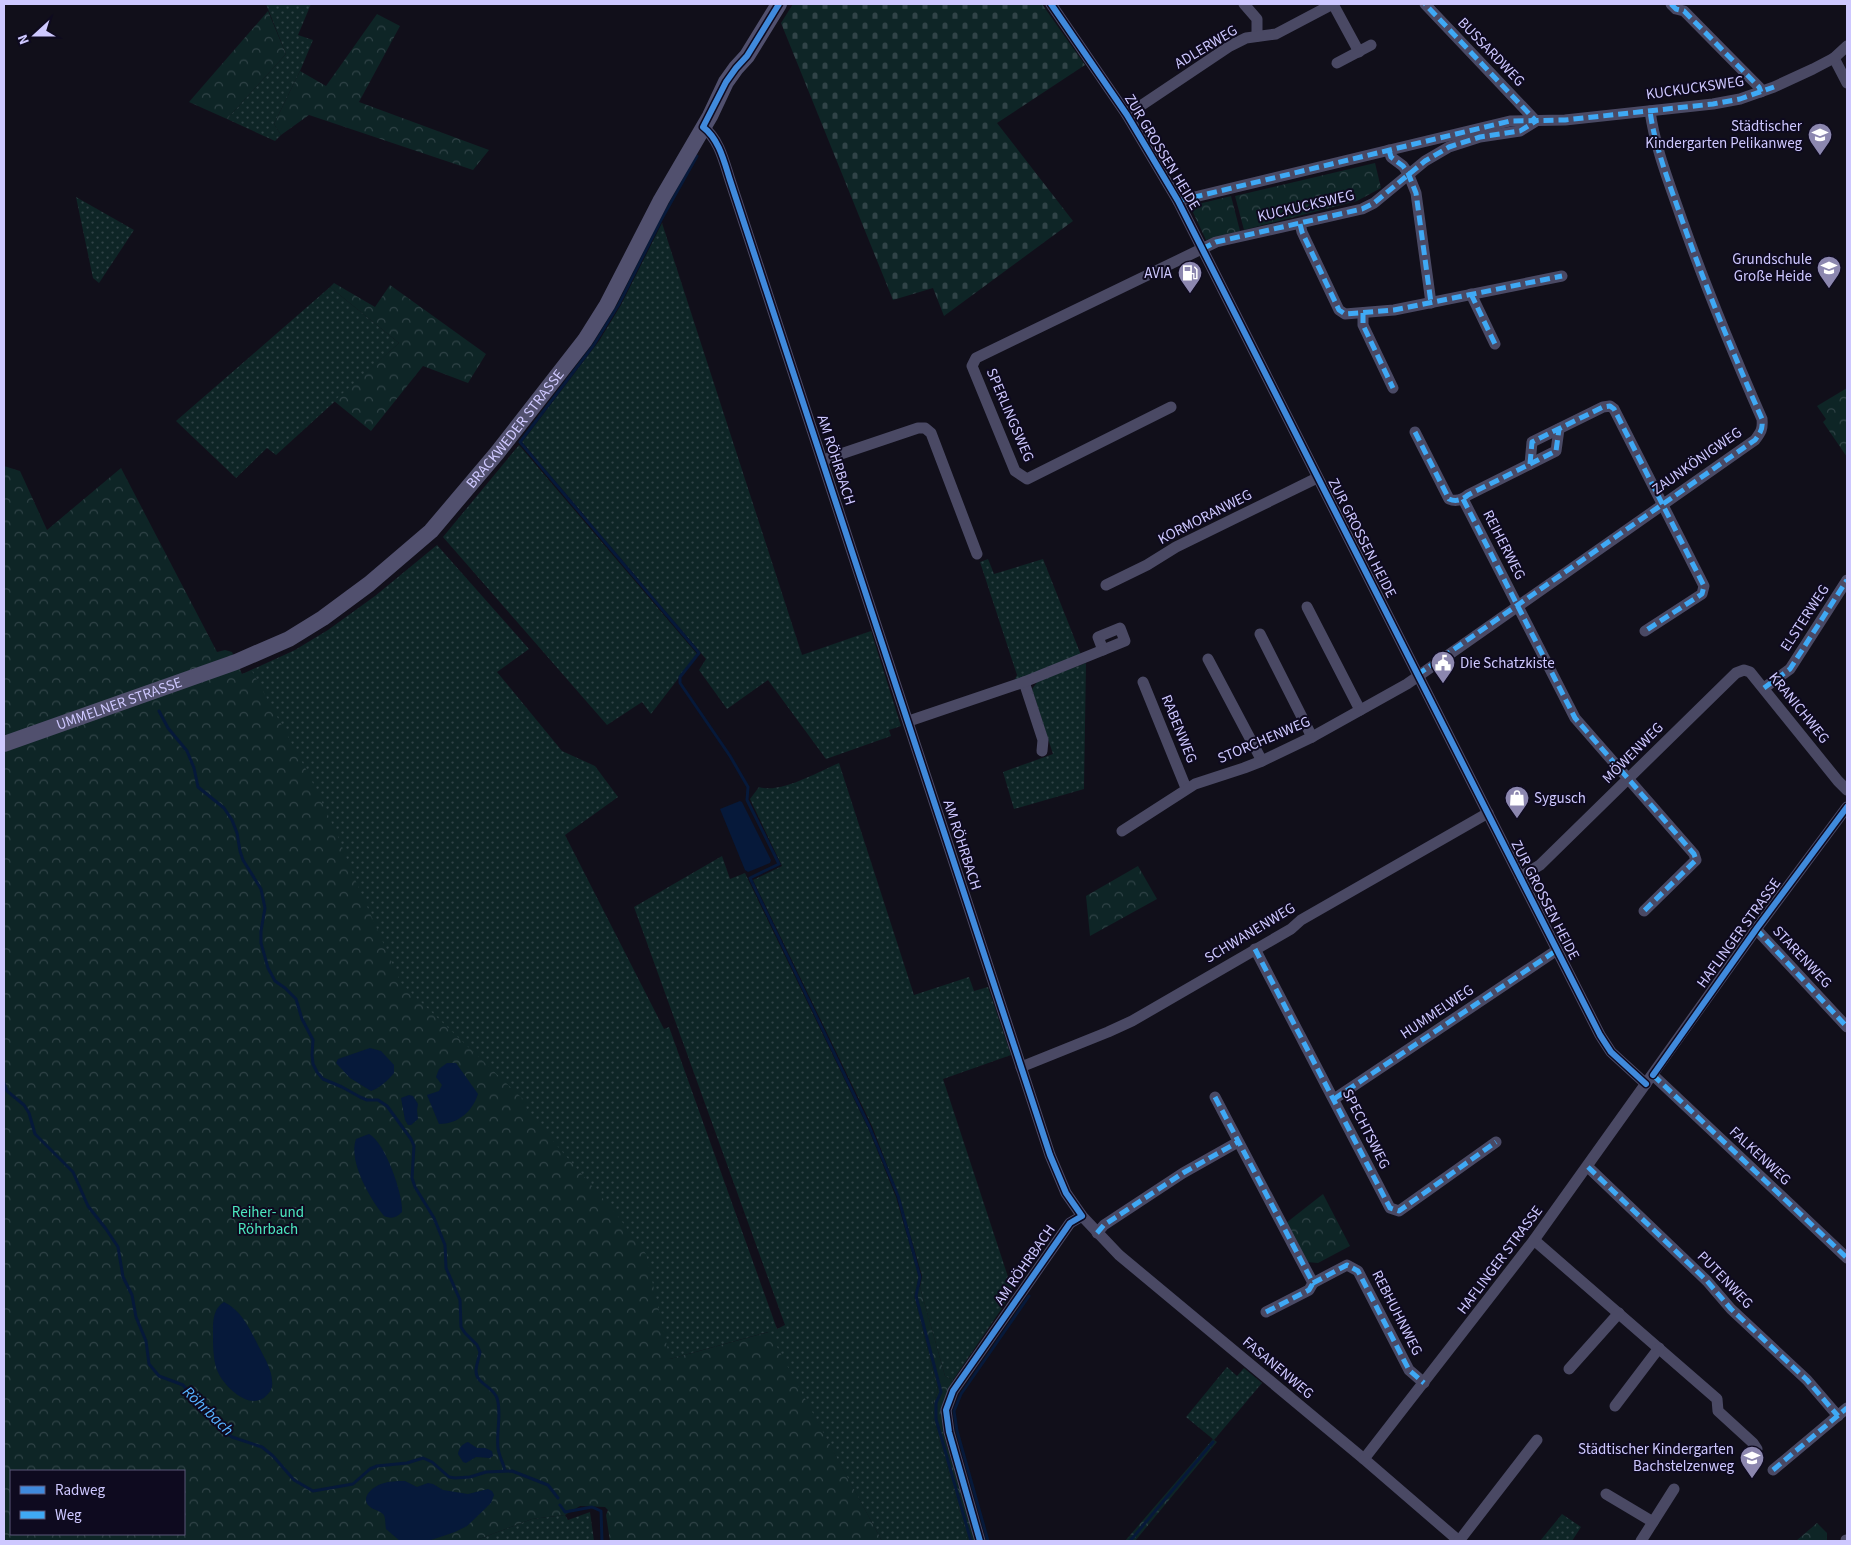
<svg xmlns="http://www.w3.org/2000/svg" width="1851" height="1545" font-family="'Source Sans 3',sans-serif">
<style>
.grass{fill:url(#grass-dots)}
.forest{fill:url(#forest-crowns);fill-rule:evenodd}
.cemetery{fill:url(#cemetery-stones)}
.water{fill:#06193a}
.lines{fill:none;stroke-linecap:round;stroke-linejoin:round}
.stream{stroke:#06193a;stroke-width:3}
.street{stroke:#4a4964;stroke-width:11}
.secondary{stroke:#51506e;stroke-width:16}
.quiet{stroke:#3fa9f5;stroke-width:5;stroke-dasharray:10 5;stroke-linecap:butt}
.cycleway-casing{stroke:#0e0a1f;stroke-width:9}
.cycleway{stroke:#408adc;stroke-width:6}
.labels{text-anchor:middle;dominant-baseline:central;stroke-width:4;stroke-linejoin:round;paint-order:stroke}
.street-label{font-size:15px;fill:#cec8ff;stroke:#0e0a1f}
.poi-label{font-size:15px;fill:#cec8ff;stroke:#0e0a1f;text-anchor:end}
.park-label{font-size:15px;fill:#4ce8bf;stroke:#0e0a1f}
.water-label{font-size:16px;font-style:italic;fill:#56b2ff;stroke:#0e0a1f}
</style>
<defs>
<pattern id="grass-dots" width="8" height="8" patternUnits="userSpaceOnUse" patternTransform="scale(1.25)"><rect width="8" height="8" fill="#0e2526"/><path d="M2 2h.1M6 6h.1" fill="none" stroke="#304347" stroke-width="1.8" stroke-linecap="round"/></pattern>
<pattern id="forest-crowns" width="20" height="18" patternUnits="userSpaceOnUse" patternTransform="scale(1.25)"><rect width="20" height="18" fill="#0e2526"/><path d="M2 6a3 3 0 1 1 6 0M12 15a3 3 0 1 1 6 0" fill="none" stroke="#304347"/></pattern>
<pattern id="cemetery-stones" width="16" height="16" patternUnits="userSpaceOnUse" patternTransform="scale(1.25)"><rect width="16" height="16" fill="#0e2526"/><path d="M2 7V4a2 2 0 0 1 4 0v3zM10 15v-3a2 2 0 0 1 4 0v3z" fill="#304347"/></pattern>
</defs>
<rect width="100%" height="100%" fill="#110f1a"/>
<!-- grass -->
<g class="grass">
<polygon points="266,4 311,4 298,35 313,40 300,71 274,124 281,135 275,141 227,119 286,54"/>
<polygon points="76,197 134,230 99,283 93,278"/>
<polygon points="662,223 802,655 871,631 901,726 889,730 891,736 826,759 768,680 727,709 699,670 706,659 522,442 599,341 621,305"/>
<polygon points="330,287 399,343 276,455 267,448 236,478 176,421"/>
<polygon points="519,445 697,654 651,714 642,702 607,725 443,537"/>
<polygon points="437,545 529,649 497,672 562,751 595,766 618,797 565,835 664,1029 669,1027 777,1329 785,1325 634,907 722,856 730,879 745,873 869,1130 896,1197 919,1277 914,1296 938,1391 933,1404 933,1418 968,1541 882,1541 768,1332 670,1359 4,761 240,675 295,650 328,630 375,596"/>
<polygon points="988,559 994,574 1043,559 1081,655 1014,681 1017,675 980,562"/>
<polygon points="1086,663 1084,789 1014,809 1003,772 1053,754 1032,689 1038,681"/>
<path d="M 839,763 L 914,995 L 969,977 L 974,991 L 988,987 L 1011,1055 L 943,1079 L 1013,1292 L 953,1380 L 945,1376 L 920,1287 L 922,1276 L 899,1196 L 872,1126 L 753,880 L 782,866 L 750,799 L 759,787 C 780,794 818,772 839,763 Z"/>
<polygon points="1227,1367 1237,1376 1244,1368 1262,1383 1214,1440 1186,1417"/>
<polygon points="590,1512 594,1541 474,1541 532,1519 565,1515 568,1520"/>
<polygon points="1562,1514 1581,1527 1572,1541 1540,1541"/>
</g>
<!-- forest -->
<g class="forest">
<polygon points="268,11 286,54 227,119 189,102"/>
<polygon points="377,14 400,26 359,102 489,150 473,170 309,115 281,135 274,124 300,71 326,86"/>
<polygon points="1375,163 1381,188 1357,201 1244,230 1235,196"/>
<polygon points="1231,196 1240,231 1206,240 1190,206"/>
<polygon points="334,283 375,307 390,285 486,354 468,383 423,366 371,431 334,401 399,343 330,287"/>
<polygon points="1847,388 1847,457 1823,422 1826,419 1817,406"/>
<path d="M 4,466 L 20,471 L 47,530 L 121,468 L 217,652 L 225,650 L 232,652 L 242,674 L 252,671 L 308,773 L 337,834 L 354,877 L 401,983 L 525,1101 L 527,1111 L 617,1215 L 646,1254 L 670,1359 L 769,1332 L 882,1541 L 610,1541 L 606,1515 L 608,1510 L 605,1507 L 580,1506 L 565,1515 L 532,1519 L 474,1541 L 4,1541 ZM 11,1471 L 184,1471 L 184,1534 L 11,1534 Z"/>
<polygon points="1138,866 1157,899 1090,936 1086,896"/>
<polygon points="1323,1194 1350,1246 1318,1263 1307,1262 1286,1223"/>
<polygon points="916,1286 920,1287 945,1376 953,1380 941,1410 943,1432 975,1541 968,1541 933,1418 933,1404 938,1391 914,1296"/>
<polygon points="1213,1439 1217,1442 1135,1541 1125,1541"/>
<polygon points="1817,1523 1827,1533 1827,1541 1796,1541"/>
</g>
<!-- cemetery -->
<polygon class="cemetery" points="793,4 1042,4 1085,65 997,123 1073,221 944,316 933,288 893,300 781,23"/>
<!-- water -->
<g class="water">
<polygon points="740,801 742,802 771,860 770,863 748,872 745,870 720,809"/>
<path d="M 370,1048 L 381,1051 L 394,1065 L 394,1073 C 387,1081 381,1087 371,1091 L 350,1078 L 336,1063 L 338,1059 Z"/>
<path d="M 447,1063 L 456,1063 L 478,1094 C 472,1112 458,1124 439,1124 L 427,1095 L 439,1091 L 442,1085 L 436,1077 L 439,1069 Z"/>
<polygon points="409,1095 413,1096 418,1104 417,1110 418,1119 411,1125 408,1125 405,1120 401,1098"/>
<path d="M 369,1134 C 385,1142 403,1194 402,1212 C 396,1218 392,1219 384,1216 C 370,1199 348,1161 356,1139 Z"/>
<path d="M 224,1302 C 243,1311 251,1332 260,1349 C 265,1359 272,1370 272,1381 C 273,1387 271,1391 267,1395 C 251,1413 223,1386 217,1370 C 213,1359 213,1345 213,1333 C 213,1321 213,1309 224,1302 Z"/>
<path d="M 468,1442 L 477,1448 L 485,1448 L 492,1451 L 493,1456 L 490,1458 L 476,1457 L 466,1463 L 463,1462 L 458,1454 C 459,1448 462,1444 468,1442 Z"/>
<path d="M 405,1481 L 417,1487 L 428,1483 L 433,1484 L 443,1490 L 468,1494 L 488,1489 L 492,1491 L 494,1495 L 491,1503 L 467,1526 L 455,1532 L 428,1541 L 400,1541 L 386,1529 C 385,1524 386,1517 383,1514 C 379,1510 373,1510 369,1506 C 360,1497 373,1487 381,1484 C 389,1481 397,1481 405,1481 Z"/>
</g>
<g class="lines">
<!-- stream -->
<g class="stream">
<polyline points="697,156 661,220 619,304 593,346 520,442 699,653 680,677 680,683 730,756 748,787 747,800 779,864 750,878 870,1128 898,1196 920,1277 916,1296 941,1392 936,1403 936,1419 971,1541"/>
<path d="M 159,711 L 168,728 L 187,751 L 194,768 L 198,787 L 224,808 L 232,820 L 237,833 L 240,851 L 243,860 L 261,889 L 265,908 L 261,931 L 261,943 L 268,968 L 275,981 L 285,988 L 296,999 L 302,1019 L 313,1040 L 312,1055 L 313,1064 L 317,1072 L 323,1079 L 342,1087 L 360,1097 L 367,1100 L 378,1100 L 387,1106 L 411,1139 L 414,1146 L 412,1178 L 415,1187 L 434,1218 L 445,1245 L 446,1268 L 460,1300 L 461,1327 L 465,1333 L 477,1345 L 480,1352 C 479,1358 476,1365 476,1371 C 476,1384 493,1386 497,1398 C 502,1414 496,1431 498,1448 C 499,1456 503,1463 505,1470"/>
<polyline points="4,1083 7,1091 24,1105 29,1113 35,1134 73,1172 88,1206 106,1229 118,1247 123,1277 132,1295 136,1317 146,1341 149,1364 159,1376 183,1385 199,1404 212,1413 220,1428 232,1437 262,1447 273,1456 294,1480 313,1491 353,1484 370,1469 377,1466 407,1463 423,1458 432,1462 449,1477 455,1478 470,1477 486,1472 512,1471 548,1485 558,1498"/>
<polyline points="560,1505 565,1512 592,1507 601,1511 602,1541"/>
<polyline points="988,1541 957,1431 954,1411 961,1394 1029,1296"/>
<polyline points="1130,1541 1213,1442"/>
</g>
<!-- street -->
<g class="street">
<polyline points="1051,4 1127,115 1178,201 1600,1035 1611,1052 1646,1084"/>
<polyline points="1244,4 1257,19 1257,36"/>
<polyline points="1333,4 1359,52"/>
<polyline points="1671,4 1676,9 1684,11 1759,87 1761,92"/>
<polyline points="1834,58 1847,83"/>
<polyline points="1337,63 1371,45"/>
<polyline points="1127,115 1230,46 1246,38 1276,34 1333,4"/>
<path d="M 703,127 C 719,139 724,161 730,180 L 1050,1155 L 1066,1193 L 1082,1216 L 1119,1255 L 1364,1459 L 1459,1541"/>
<polyline points="1389,150 1391,157 1403,166 1408,173 1416,193 1431,303"/>
<polyline points="1178,201 1510,121 1565,120 1713,104 1740,99 1774,87 1813,69 1834,58 1847,46"/>
<polyline points="1300,224 1302,232 1339,310 1345,314 1394,310 1562,276"/>
<polyline points="1471,294 1495,344"/>
<polyline points="1363,313 1363,325 1393,388"/>
<polyline points="1171,407 1027,479 1015,471 972,366 976,358 1216,242 1362,209 1374,203 1425,161 1449,147 1480,137 1520,131 1536,121 1425,4"/>
<path d="M 1415,432 L 1449,499 C 1456,502 1462,500 1468,495 L 1530,464 L 1532,442 L 1603,407 L 1610,406 L 1614,409 L 1704,586 L 1702,594 L 1645,631"/>
<polyline points="823,460 918,428 925,428 931,433 977,554"/>
<polyline points="1530,464 1556,451 1559,429"/>
<polyline points="1463,499 1575,718 1694,854 1696,860 1644,911"/>
<polyline points="1106,585 1147,565 1176,547 1317,478"/>
<polyline points="1307,607 1360,710"/>
<polygon points="1120,628 1125,641 1103,650 1098,637"/>
<polyline points="1260,634 1312,737"/>
<polyline points="1208,659 1262,761"/>
<polyline points="1024,682 1043,740 1042,751"/>
<polyline points="1143,682 1186,788"/>
<polyline points="1764,688 1790,669 1847,580"/>
<polyline points="909,721 1024,682 1103,650"/>
<path d="M 1122,831 L 1195,784 L 1244,768 L 1262,761 L 1312,737 L 1407,684 L 1755,440 C 1761,432 1763,429 1762,419 C 1733,353 1706,288 1682,220 C 1670,185 1655,148 1650,111"/>
<polyline points="1520,877 1540,865 1736,673 1744,670 1750,672 1838,781 1847,790"/>
<polyline points="1756,929 1847,1027"/>
<polyline points="1255,949 1390,1208 1399,1211 1496,1142"/>
<polyline points="1021,1067 1108,1032 1132,1021 1291,929 1301,920 1488,813"/>
<polyline points="1653,1075 1847,1258"/>
<polyline points="1215,1097 1313,1283 1347,1265 1358,1271 1409,1370 1424,1383"/>
<polyline points="1334,1099 1557,950"/>
<polyline points="1588,1167 1707,1281 1731,1309 1807,1380 1838,1416"/>
<polyline points="1097,1233 1104,1225 1183,1173 1238,1142"/>
<polyline points="1534,1240 1717,1399 1718,1411 1753,1443 1757,1449"/>
<polyline points="1266,1312 1309,1290 1313,1283"/>
<polyline points="1569,1369 1619,1313"/>
<polyline points="1615,1406 1659,1348"/>
<polyline points="1364,1459 1534,1240 1757,928 1847,807"/>
<polyline points="1773,1470 1847,1408"/>
<polyline points="1606,1494 1653,1522"/>
<polyline points="1846,1540 1847,1541"/>
<polyline points="980,1541 949,1432 946,1410 953,1391 1070,1223 1082,1216"/>
<polyline points="1459,1541 1537,1440"/>
<polyline points="1641,1541 1674,1489"/>
</g>
<!-- secondary -->
<path class="secondary" id="s1" d="M 4,744 L 236,662 L 289,639 L 323,618 L 369,584 L 431,531 L 497,453 L 585,340 L 607,305 L 661,200 L 710,116 L 726,82 L 736,68 L 747,56 L 779,4"/>
<!-- quiet -->
<g class="quiet">
<polyline points="1671,4 1676,9 1684,11 1759,87 1761,92"/>
<polyline points="1389,150 1391,157 1403,166 1408,173 1416,193 1431,303"/>
<polyline points="1178,201 1510,121 1565,120 1713,104 1740,99 1774,87"/>
<polyline points="1300,224 1302,232 1339,310 1345,314 1394,310 1562,276"/>
<polyline points="1202,249 1216,242 1362,209 1374,203 1425,161 1449,147 1480,137 1520,131 1536,121 1425,4"/>
<polyline points="1471,294 1495,344"/>
<polyline points="1363,313 1363,325 1393,388"/>
<path d="M 1415,432 L 1449,499 C 1456,502 1462,500 1468,495 L 1530,464 L 1532,442 L 1603,407 L 1610,406 L 1614,409 L 1704,586 L 1702,594 L 1645,631"/>
<polyline points="1530,464 1556,451 1559,429"/>
<polyline points="1463,499 1575,718 1694,854 1696,860 1644,911"/>
<path d="M 1417,675 L 1755,440 C 1761,432 1763,429 1762,419 C 1733,353 1706,288 1682,220 C 1670,185 1655,148 1650,111"/>
<polyline points="1764,688 1790,669 1847,580"/>
<polyline points="1756,929 1847,1027"/>
<polyline points="1255,949 1390,1208 1399,1211 1496,1142"/>
<polyline points="1653,1075 1847,1258"/>
<polyline points="1215,1097 1313,1283 1347,1265 1358,1271 1409,1370 1424,1383"/>
<polyline points="1334,1099 1557,950"/>
<polyline points="1588,1167 1707,1281 1731,1309 1807,1380 1838,1416"/>
<polyline points="1097,1233 1104,1225 1183,1173 1238,1142"/>
<polyline points="1266,1312 1309,1290 1313,1283"/>
<polyline points="1773,1470 1847,1408"/>
<polyline points="1846,1540 1847,1541"/>
</g>
<defs>
<g id="cycleway">
<path d="M 779,4 L 747,56 L 736,68 L 726,82 L 703,127 C 719,139 724,161 730,180 L 1050,1155 L 1066,1193 L 1082,1216 L 1070,1223 L 953,1391 L 946,1410 L 949,1432 L 980,1541"/>
<polyline points="1051,4 1127,115 1178,201 1600,1035 1611,1052 1646,1084"/>
<polyline points="1653,1075 1757,928 1847,807"/>
</g>
</defs>
<!-- cycleway casing -->
<use href="#cycleway" class="cycleway-casing"/>
<!-- cycleway -->
<use href="#cycleway" class="cycleway"/>
</g>
<!-- icons -->
<defs>
<symbol id="school-pin" viewBox="-11 -11 22 30"><path d="M0 17L-7.5 6A9.5 9.5 0 1 1 7.5 6Z" fill="#8c87af" stroke="#0e0a1f"/><path d="M0-5L7-2L0 1L-7-2ZM-4 1L0 2.5L4 1V4Q0 6-4 4Z" fill="#fff"/></symbol>
<symbol id="fuel-pin" viewBox="-11 -11 22 30"><path d="M0 17L-7.5 6A9.5 9.5 0 1 1 7.5 6Z" fill="#8c87af" stroke="#0e0a1f"/><path d="M-5.5-6h7V0h2V4h1.3V-2.5L3-4.5l.8-.8L6-3V5H2.5V1h-1V6h-7ZM-4.2-4.7v3.2H.2V-4.7Z" fill="#fff"/></symbol>
<symbol id="civic-pin" viewBox="-11 -11 22 30"><path d="M0 17L-7.5 6A9.5 9.5 0 1 1 7.5 6Z" fill="#8c87af" stroke="#0e0a1f"/><path d="M-.6-6.5H3V-4.5H.6V-3L4-1V1h2V6H-6V1h2V-1L-.6-3ZM-1.2 2.5V6h2.4V2.5Z" fill="#fff"/></symbol>
<symbol id="shop-pin" viewBox="-11 -11 22 30"><path d="M0 17L-7.5 6A9.5 9.5 0 1 1 7.5 6Z" fill="#8c87af" stroke="#0e0a1f"/><path d="M-5-2.5h2.3a2.7 3.5 0 0 1 5.4 0H5L5.5 6h-11ZM-1.5-2.5h3a1.5 2.3 0 0 0-3 0Z" fill="#fff"/></symbol>
</defs>
<g fill-rule="evenodd">
<use href="#school-pin" x="1806" y="121" width="28" height="38"/>
<use href="#school-pin" x="1815" y="254" width="28" height="38"/>
<use href="#fuel-pin" x="1176" y="259" width="28" height="38"/>
<use href="#civic-pin" x="1429" y="649" width="28" height="38"/>
<use href="#shop-pin" x="1503" y="784" width="28" height="38"/>
<use href="#school-pin" x="1738" y="1444" width="28" height="38"/>
</g>
<g class="labels">
<!-- street labels -->
<g class="street-label">
<text transform="translate(1206 47) rotate(-31)">ADLERWEG</text>
<text transform="translate(1491 52) rotate(46)">BUSSARDWEG</text>
<text transform="translate(1695 88) rotate(-8)">KUCKUCKSWEG</text>
<text transform="translate(1162 152) rotate(59)">ZUR GROSSEN HEIDE</text>
<text transform="translate(1306 206) rotate(-13)">KUCKUCKSWEG</text>
<text transform="translate(1010 415) rotate(67)">SPERLINGSWEG</text>
<text stroke="none"><textPath href="#s1" startOffset="615">BRACKWEDER STRASSE</textPath></text>
<text transform="translate(836 460) rotate(72)">AM RÖHRBACH</text>
<text transform="translate(1697 461) rotate(-35)">ZAUNKÖNIGWEG</text>
<text transform="translate(1205 517) rotate(-27)">KORMORANWEG</text>
<text transform="translate(1362 538) rotate(63)">ZUR GROSSEN HEIDE</text>
<text transform="translate(1504 545) rotate(63)">REIHERWEG</text>
<text transform="translate(1805 618) rotate(-57)">ELSTERWEG</text>
<text stroke="none"><textPath href="#s1" startOffset="122">UMMELNER STRASSE</textPath></text>
<text transform="translate(1799 708) rotate(51)">KRANICHWEG</text>
<text transform="translate(1179 729) rotate(68)">RABENWEG</text>
<text transform="translate(1264 740) rotate(-23)">STORCHENWEG</text>
<text transform="translate(1633 753) rotate(-45)">MÖWENWEG</text>
<text transform="translate(962 845) rotate(72)">AM RÖHRBACH</text>
<text transform="translate(1545 900) rotate(63)">ZUR GROSSEN HEIDE</text>
<text transform="translate(1250 933) rotate(-31)">SCHWANENWEG</text>
<text transform="translate(1739 933) rotate(-54)">HAFLINGER STRASSE</text>
<text transform="translate(1802 957) rotate(47)">STARENWEG</text>
<text transform="translate(1437 1012) rotate(-34)">HUMMELWEG</text>
<text transform="translate(1366 1129) rotate(63)">SPECHTSWEG</text>
<text transform="translate(1760 1156) rotate(43)">FALKENWEG</text>
<text transform="translate(1500 1260) rotate(-53)">HAFLINGER STRASSE</text>
<text transform="translate(1025 1265) rotate(-55)">AM RÖHRBACH</text>
<text transform="translate(1725 1280) rotate(46)">PUTENWEG</text>
<text transform="translate(1397 1313) rotate(63)">REBHUHNWEG</text>
<text transform="translate(1278 1368) rotate(40)">FASANENWEG</text>
</g>
<!-- poi labels -->
<g class="poi-label">
<text x="1802" y="126">Städtischer<tspan x="1802" dy="17">Kindergarten Pelikanweg</tspan></text>
<text x="1812" y="259">Grundschule<tspan x="1812" dy="17">Große Heide</tspan></text>
<text x="1172" y="273">AVIA</text>
<text x="1460" y="663" text-anchor="start">Die Schatzkiste</text>
<text x="1534" y="798" text-anchor="start">Sygusch</text>
<text x="1734" y="1449">Städtischer Kindergarten<tspan x="1734" dy="17">Bachstelzenweg</tspan></text>
</g>
<!-- park labels -->
<g class="park-label">
<text x="268" y="1212">Reiher- und<tspan x="268" dy="17">Röhrbach</tspan></text>
</g>
<!-- water labels -->
<g class="water-label">
<text transform="translate(208 1411) rotate(44)">Röhrbach</text>
</g>
</g>
<!-- border -->
<rect width="1851" height="1545" fill="none" stroke="#cec8ff" stroke-width="10"/>
<!-- legend -->
<rect x="10" y="1470" width="175" height="65" fill="#0e0a1f" stroke="#5b5679"/>
<rect x="20" y="1486" width="25" height="8" fill="#408adc" stroke="#5b5679"/>
<text x="55" y="1495" font-size="15" fill="#cec8ff">Radweg</text>
<rect x="20" y="1511" width="25" height="8" fill="#3fa9f5" stroke="#5b5679"/>
<text x="55" y="1520" font-size="15" fill="#cec8ff">Weg</text>
<!-- north arrow -->
<g transform="translate(35 35) rotate(249)" stroke="#0e0a1f" stroke-width="4" paint-order="stroke">
<path d="M0-4L9 19L0 12L-9 19Z" fill="#cec8ff"/>
<text y="-8" font-size="14" font-weight="bold" text-anchor="middle" fill="#cec8ff">N</text>
</g>
</svg>
